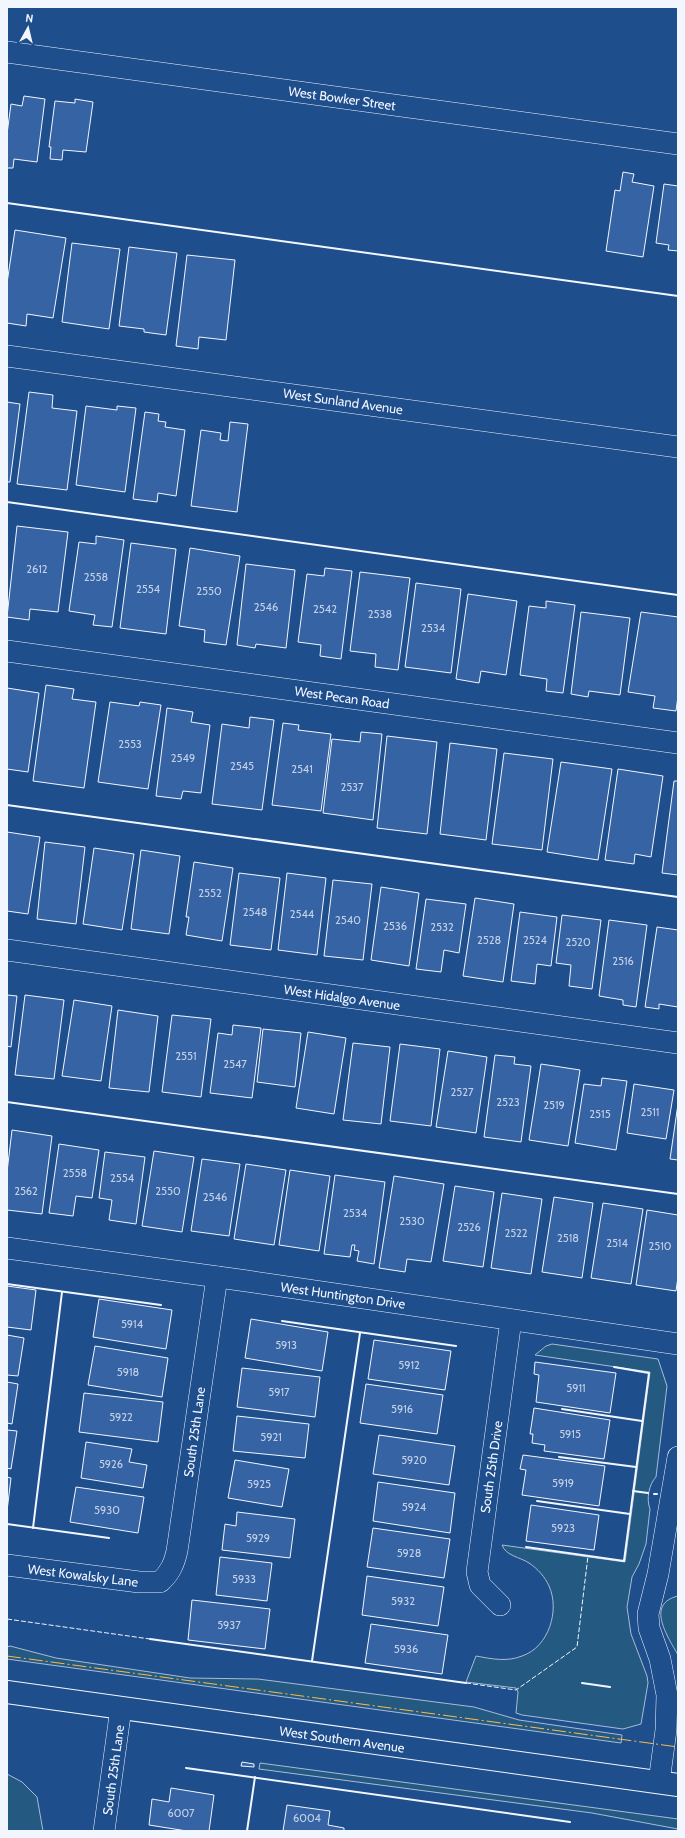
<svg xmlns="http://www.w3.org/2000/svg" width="685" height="1838" font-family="Cabin,sans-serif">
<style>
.green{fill:#245a82;stroke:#a8bbd7}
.building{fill:#3563a3;stroke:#f2f6ff}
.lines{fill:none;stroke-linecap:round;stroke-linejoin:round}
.street-casing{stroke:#f2f6ff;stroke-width:22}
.secondary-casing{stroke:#f2f6ff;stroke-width:24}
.street{stroke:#1f4e8c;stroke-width:21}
.secondary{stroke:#1f4e8c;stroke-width:22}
.fence{stroke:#f2f6ff;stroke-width:1;stroke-dasharray:5 2;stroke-linecap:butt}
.wall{stroke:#f2f6ff;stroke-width:2}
.power{stroke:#ffb74d;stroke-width:1;stroke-dasharray:14 3 2 3;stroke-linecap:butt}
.labels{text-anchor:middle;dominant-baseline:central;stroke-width:3;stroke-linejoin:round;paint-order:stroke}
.number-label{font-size:11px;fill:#c3d1e8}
.street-label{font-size:13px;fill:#f2f6ff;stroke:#1f4e8c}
</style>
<rect width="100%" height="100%" fill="#1f4e8c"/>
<!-- green -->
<g class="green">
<path d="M 552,1344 L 658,1359 L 667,1386 L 656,1477 C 649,1484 646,1499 650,1509 L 646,1544 L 639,1564 L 632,1577 L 627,1607 L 631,1634 L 647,1676 L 648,1683 L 641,1724 L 623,1729 L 522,1715 L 516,1713 L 518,1692 L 516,1688 L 466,1682 L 476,1656 C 492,1659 507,1662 522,1656 C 549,1647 560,1610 549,1586 C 545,1577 538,1569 529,1563 C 520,1557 506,1556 502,1545 L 625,1562 L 650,1372 L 535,1355 L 546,1346 Z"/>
<path d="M 678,1596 L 678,1655 C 668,1637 645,1604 678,1596 Z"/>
<polygon points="10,1646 56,1658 190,1678 258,1679 474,1707 519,1720 622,1735 621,1743 7,1659 7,1647"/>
<polygon points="260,1763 678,1819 678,1829 592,1813 259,1769"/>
<polygon points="7,1774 22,1782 37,1797 43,1831 7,1831"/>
</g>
<!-- building -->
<g class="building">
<polygon points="24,96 45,99 37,162 14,159 13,168 7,168 7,134 11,104 22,106"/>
<polygon points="75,99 93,102 86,152 63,150 62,160 50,159 51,147 49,147 55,101 75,103"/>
<polygon points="623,172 634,174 632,182 654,186 643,257 606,251 615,190 620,191"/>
<polygon points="664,184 678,186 678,251 668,250 669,245 656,243"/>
<polygon points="15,230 66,238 53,318 27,314 26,326 7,323 7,283"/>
<polygon points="72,243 120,249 109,329 62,322"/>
<polygon points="129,247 177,253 166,335 144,332 144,329 119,326"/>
<polygon points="187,255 235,260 226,340 199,337 198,349 176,346"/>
<polygon points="29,392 53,395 52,408 77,411 67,490 17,484"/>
<polygon points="7,402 20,404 10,482 7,482"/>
<polygon points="86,406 117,410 117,406 136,408 125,492 76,485"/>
<polygon points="145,412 159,414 158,421 166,422 165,427 185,430 176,496 158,493 157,502 133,499"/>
<polygon points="230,422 248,424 237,512 191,506 201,430 221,433 220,440 228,441"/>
<polygon points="17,526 68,532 58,612 30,609 29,620 7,617"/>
<polygon points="96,536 124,540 112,627 93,625 95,615 69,611 79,542 96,544"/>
<polygon points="131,543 176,549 166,634 120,628"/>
<polygon points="190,548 240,556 226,645 204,642 205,630 179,626"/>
<polygon points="246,564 295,570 286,648 256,644 255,648 237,645"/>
<polygon points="325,568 352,571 341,659 320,656 321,645 298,642 307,574 324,576"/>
<polygon points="360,572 410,578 398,670 375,667 376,654 350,651"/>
<polygon points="416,583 461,589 451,673 405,667"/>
<polygon points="468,594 517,601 506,675 481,671 479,683 456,679"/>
<polygon points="546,601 575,605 563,693 546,691 547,679 520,675 529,606 546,608"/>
<polygon points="581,612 630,618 620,695 589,691 588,697 571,694"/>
<polygon points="641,612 678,617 678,696 676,711 653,708 655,696 628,692"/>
<polygon points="46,685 74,689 72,699 96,702 84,788 33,781"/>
<polygon points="7,688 39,693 28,772 7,769"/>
<polygon points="110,702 139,706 140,702 161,705 148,789 98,782"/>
<polygon points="167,708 193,712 191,722 210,725 201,793 183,791 181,799 156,796"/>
<polygon points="250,717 274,720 262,810 212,804 222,724 249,728"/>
<polygon points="283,723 299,725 298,730 331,734 321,811 272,805"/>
<polygon points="361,732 382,734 373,820 323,813 332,739 360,742"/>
<polygon points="387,736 437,742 427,834 377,828"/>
<polygon points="450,743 497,749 486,840 440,834"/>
<polygon points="504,753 553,759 542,850 492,844"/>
<polygon points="561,762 612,769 598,860 547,852"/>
<polygon points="618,769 663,776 651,857 635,854 634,864 605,860"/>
<polygon points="674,781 678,781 678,875 662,873"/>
<polygon points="7,832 40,837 28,914 7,911"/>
<polygon points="45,842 85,847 76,924 37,919"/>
<polygon points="94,848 134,854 122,930 83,924"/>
<polygon points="141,850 180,856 169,934 131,929"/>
<polygon points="194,862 233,868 222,941 186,935 189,917 186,917"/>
<polygon points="239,873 280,878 271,950 230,945"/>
<polygon points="287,873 326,878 317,955 278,950"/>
<polygon points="333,880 372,884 363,960 324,956"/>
<polygon points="381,887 419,893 409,966 371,960"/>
<polygon points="475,898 514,904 503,982 463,976"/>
<polygon points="426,899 466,904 459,953 444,950 441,972 416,969"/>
<polygon points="520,912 557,917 551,966 537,964 535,984 511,981"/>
<polygon points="562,915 601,920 592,989 569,986 571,965 556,963"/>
<polygon points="609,920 647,925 636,1007 623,1005 623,1000 599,996"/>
<polygon points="657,927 678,930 678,1007 659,1004 659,1009 645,1007"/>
<polygon points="7,995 17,996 11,1047 7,1046"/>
<polygon points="25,995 64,1000 54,1079 15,1075"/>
<polygon points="74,1000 112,1006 101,1081 62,1076"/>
<polygon points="118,1010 158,1016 149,1092 109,1088"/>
<polygon points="172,1015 211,1019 201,1097 162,1092"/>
<polygon points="233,1025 261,1028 252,1098 210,1093 218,1033 232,1035"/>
<polygon points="263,1029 301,1033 295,1087 257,1082"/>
<polygon points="308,1032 346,1038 334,1114 296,1108"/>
<polygon points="353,1043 390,1047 381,1124 343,1120"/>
<polygon points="400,1044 440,1049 431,1126 390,1121"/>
<polygon points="448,1051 487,1057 476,1133 436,1127"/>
<polygon points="495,1055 515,1057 514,1064 531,1066 521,1142 484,1137"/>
<polygon points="541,1064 580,1070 568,1146 529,1140"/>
<polygon points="602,1078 627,1081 616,1150 575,1143 584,1084 601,1086"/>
<polygon points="634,1084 674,1090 666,1139 627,1133"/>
<polygon points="678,1104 678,1160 670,1159"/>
<polygon points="12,1130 52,1136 42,1214 7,1210 7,1172"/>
<polygon points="59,1144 99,1150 92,1198 76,1196 73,1216 49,1213"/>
<polygon points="154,1151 194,1157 182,1232 142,1226"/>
<polygon points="105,1152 145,1157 136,1224 109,1220 112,1200 99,1198"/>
<polygon points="202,1159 240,1164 229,1236 191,1231"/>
<polygon points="246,1164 286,1170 274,1245 234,1239"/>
<polygon points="290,1170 330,1176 319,1251 279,1245"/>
<polygon points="335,1175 385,1182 374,1264 357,1261 359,1251 354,1250 355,1245 352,1245 350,1257 324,1254"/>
<polygon points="394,1176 444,1184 431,1262 407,1259 405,1272 379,1268"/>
<polygon points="455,1186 494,1192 483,1267 443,1261"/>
<polygon points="502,1193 542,1199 531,1274 491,1268"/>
<polygon points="554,1197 593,1203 582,1278 542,1272"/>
<polygon points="603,1203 643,1209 631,1284 591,1278"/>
<polygon points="647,1210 678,1215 678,1277 676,1291 636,1285"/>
<polygon points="7,1286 36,1290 31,1330 7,1327"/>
<polygon points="99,1299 172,1310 166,1349 93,1337"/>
<polygon points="251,1319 328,1332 322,1371 245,1358"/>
<polygon points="7,1335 24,1338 18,1376 7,1375"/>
<polygon points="374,1340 451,1351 445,1390 368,1379"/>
<polygon points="95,1346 168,1358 162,1397 88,1385"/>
<polygon points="535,1362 616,1373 610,1413 536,1402 539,1375 534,1374"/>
<polygon points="242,1368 320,1377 315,1417 237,1407"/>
<polygon points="7,1382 18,1384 12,1424 7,1423"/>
<polygon points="366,1384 443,1395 437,1434 360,1423"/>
<polygon points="84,1393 163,1402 158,1442 79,1432"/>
<polygon points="534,1408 610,1420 604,1459 544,1451 545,1445 532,1443 533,1434 530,1434"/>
<polygon points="237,1416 309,1424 305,1458 233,1451"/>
<polygon points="7,1430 17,1431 11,1469 7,1468"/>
<polygon points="379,1435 455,1446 449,1485 373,1474"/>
<polygon points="86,1442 132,1449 129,1462 147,1465 143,1488 81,1478"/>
<polygon points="523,1455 605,1466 599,1506 522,1495 526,1470 520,1469"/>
<polygon points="235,1460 289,1469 282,1507 228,1498"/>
<polygon points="7,1477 11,1478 7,1511"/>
<polygon points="378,1482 455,1493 450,1533 373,1521"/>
<polygon points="76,1487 144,1497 138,1533 70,1522"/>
<polygon points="531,1505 599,1515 594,1550 526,1541"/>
<polygon points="237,1512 295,1519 290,1558 222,1550 225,1524 236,1526"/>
<polygon points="373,1528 450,1539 444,1578 367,1567"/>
<polygon points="220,1557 272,1563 267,1601 216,1595"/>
<polygon points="367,1576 444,1587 438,1626 362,1615"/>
<polygon points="192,1600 270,1609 265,1649 188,1640"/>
<polygon points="371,1624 448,1635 442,1674 365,1663"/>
<polygon points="242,1762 254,1764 254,1767 241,1766"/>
<polygon points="171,1788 214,1795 209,1831 187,1831 149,1825 152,1799 169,1802"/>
<polygon points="287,1805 330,1811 328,1825 344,1828 344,1831 283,1831"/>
</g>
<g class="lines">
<defs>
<g id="street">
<polyline points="7,52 678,144"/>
<polyline points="7,356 678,447"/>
<polyline points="7,651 678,743"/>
<polyline points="7,950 678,1043"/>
<polyline points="7,1248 247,1281 678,1344"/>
<path d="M 7,1565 L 139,1582 L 160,1582 C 170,1573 174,1564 177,1551 L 217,1277"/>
<polyline points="500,1605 480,1585 477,1572 511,1320"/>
<polyline points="659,1782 666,1730 667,1695 660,1659 649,1628 648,1614 658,1574 678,1457"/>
<polyline points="104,1831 121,1708"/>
</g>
<polyline id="secondary" points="7,1692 678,1785"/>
</defs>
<!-- street casing -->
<use href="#street" class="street-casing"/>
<!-- secondary casing -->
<use href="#secondary" class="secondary-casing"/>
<!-- street -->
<use href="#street" class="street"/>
<!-- secondary -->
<use href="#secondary" class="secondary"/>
<!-- fence -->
<g class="fence">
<polyline points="7,1619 150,1639"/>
<polyline points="466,1683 516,1690 577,1647 588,1556"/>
</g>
<!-- wall -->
<g class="wall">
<polyline points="7,203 678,296"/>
<polyline points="7,502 678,595"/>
<polyline points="7,805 678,897"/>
<polyline points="7,1102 678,1194"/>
<polyline points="7,1284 161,1305"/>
<polyline points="282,1321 456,1346"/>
<polyline points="562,1409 642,1421"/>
<polyline points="559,1457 636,1467"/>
<polyline points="633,1491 648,1493"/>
<polyline points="654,1494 657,1494"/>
<polyline points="537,1501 630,1514"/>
<polyline points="7,1524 109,1538"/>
<polyline points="33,1528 62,1292"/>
<polyline points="526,1547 624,1561 649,1373 614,1367"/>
<polyline points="150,1639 466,1683"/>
<polyline points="312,1661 360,1333"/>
<polyline points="582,1683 610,1687"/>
<polyline points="186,1768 570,1822"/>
<polyline points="247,1831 255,1777"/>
</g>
<!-- power -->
<polyline class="power" points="7,1656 678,1747"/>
</g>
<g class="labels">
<!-- number labels -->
<g class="number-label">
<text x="37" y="569">2612</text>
<text x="96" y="577">2558</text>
<text x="148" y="589">2554</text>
<text x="209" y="591">2550</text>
<text x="266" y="607">2546</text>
<text x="325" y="609">2542</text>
<text x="380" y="614">2538</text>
<text x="433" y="628">2534</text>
<text x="130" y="744">2553</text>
<text x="183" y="758">2549</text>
<text x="242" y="766">2545</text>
<text x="302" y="769">2541</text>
<text x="352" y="787">2537</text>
<text x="210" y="893">2552</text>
<text x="255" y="912">2548</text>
<text x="302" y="914">2544</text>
<text x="348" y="920">2540</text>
<text x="395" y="926">2536</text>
<text x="442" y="927">2532</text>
<text x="489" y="940">2528</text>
<text x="535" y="940">2524</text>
<text x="578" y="942">2520</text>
<text x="623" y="961">2516</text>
<text x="186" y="1056">2551</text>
<text x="235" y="1064">2547</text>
<text x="462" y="1092">2527</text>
<text x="508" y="1102">2523</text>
<text x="554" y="1105">2519</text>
<text x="650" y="1112">2511</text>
<text x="600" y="1114">2515</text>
<text x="75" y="1173">2558</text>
<text x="122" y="1178">2554</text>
<text x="26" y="1191">2562</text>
<text x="168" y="1191">2550</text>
<text x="215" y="1197">2546</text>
<text x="355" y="1213">2534</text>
<text x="412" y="1221">2530</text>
<text x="469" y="1227">2526</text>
<text x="516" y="1233">2522</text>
<text x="568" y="1238">2518</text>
<text x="617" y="1243">2514</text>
<text x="660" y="1246">2510</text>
<text x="132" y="1324">5914</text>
<text x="286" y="1345">5913</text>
<text x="409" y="1365">5912</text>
<text x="128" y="1372">5918</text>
<text x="576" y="1388">5911</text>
<text x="279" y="1392">5917</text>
<text x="402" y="1409">5916</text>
<text x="121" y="1417">5922</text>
<text x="570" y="1434">5915</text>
<text x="271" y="1437">5921</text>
<text x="414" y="1460">5920</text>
<text x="111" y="1464">5926</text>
<text x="563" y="1483">5919</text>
<text x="259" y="1484">5925</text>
<text x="414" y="1507">5924</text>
<text x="107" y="1510">5930</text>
<text x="563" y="1528">5923</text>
<text x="258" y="1538">5929</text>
<text x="409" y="1553">5928</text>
<text x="244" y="1579">5933</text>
<text x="403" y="1601">5932</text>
<text x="229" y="1625">5937</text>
<text x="406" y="1649">5936</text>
<text x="181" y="1813">6007</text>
<text x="307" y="1818">6004</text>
</g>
<!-- street labels -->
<g class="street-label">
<text transform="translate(342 98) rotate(8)">West Bowker Street</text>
<text transform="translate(343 401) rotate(8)">West Sunland Avenue</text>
<text transform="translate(342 697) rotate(8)">West Pecan Road</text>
<text transform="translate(342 997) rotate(8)">West Hidalgo Avenue</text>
<text transform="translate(343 1295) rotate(8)">West Huntington Drive</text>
<text transform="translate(194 1432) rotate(-82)">South 25th Lane</text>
<text transform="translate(491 1467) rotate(-82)">South 25th Drive</text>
<text transform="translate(83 1575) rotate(7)">West Kowalsky Lane</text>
<text transform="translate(342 1739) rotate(8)">West Southern Avenue</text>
<text transform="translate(113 1770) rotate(-82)">South 25th Lane</text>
</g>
</g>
<!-- border -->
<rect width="685" height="1838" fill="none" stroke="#f2f6ff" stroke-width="16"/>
<!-- north arrow -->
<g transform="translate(28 28) rotate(8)" stroke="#1f4e8c" stroke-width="3" paint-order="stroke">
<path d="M0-3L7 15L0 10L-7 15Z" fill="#f2f6ff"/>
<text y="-6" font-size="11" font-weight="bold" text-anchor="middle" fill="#f2f6ff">N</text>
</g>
</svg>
